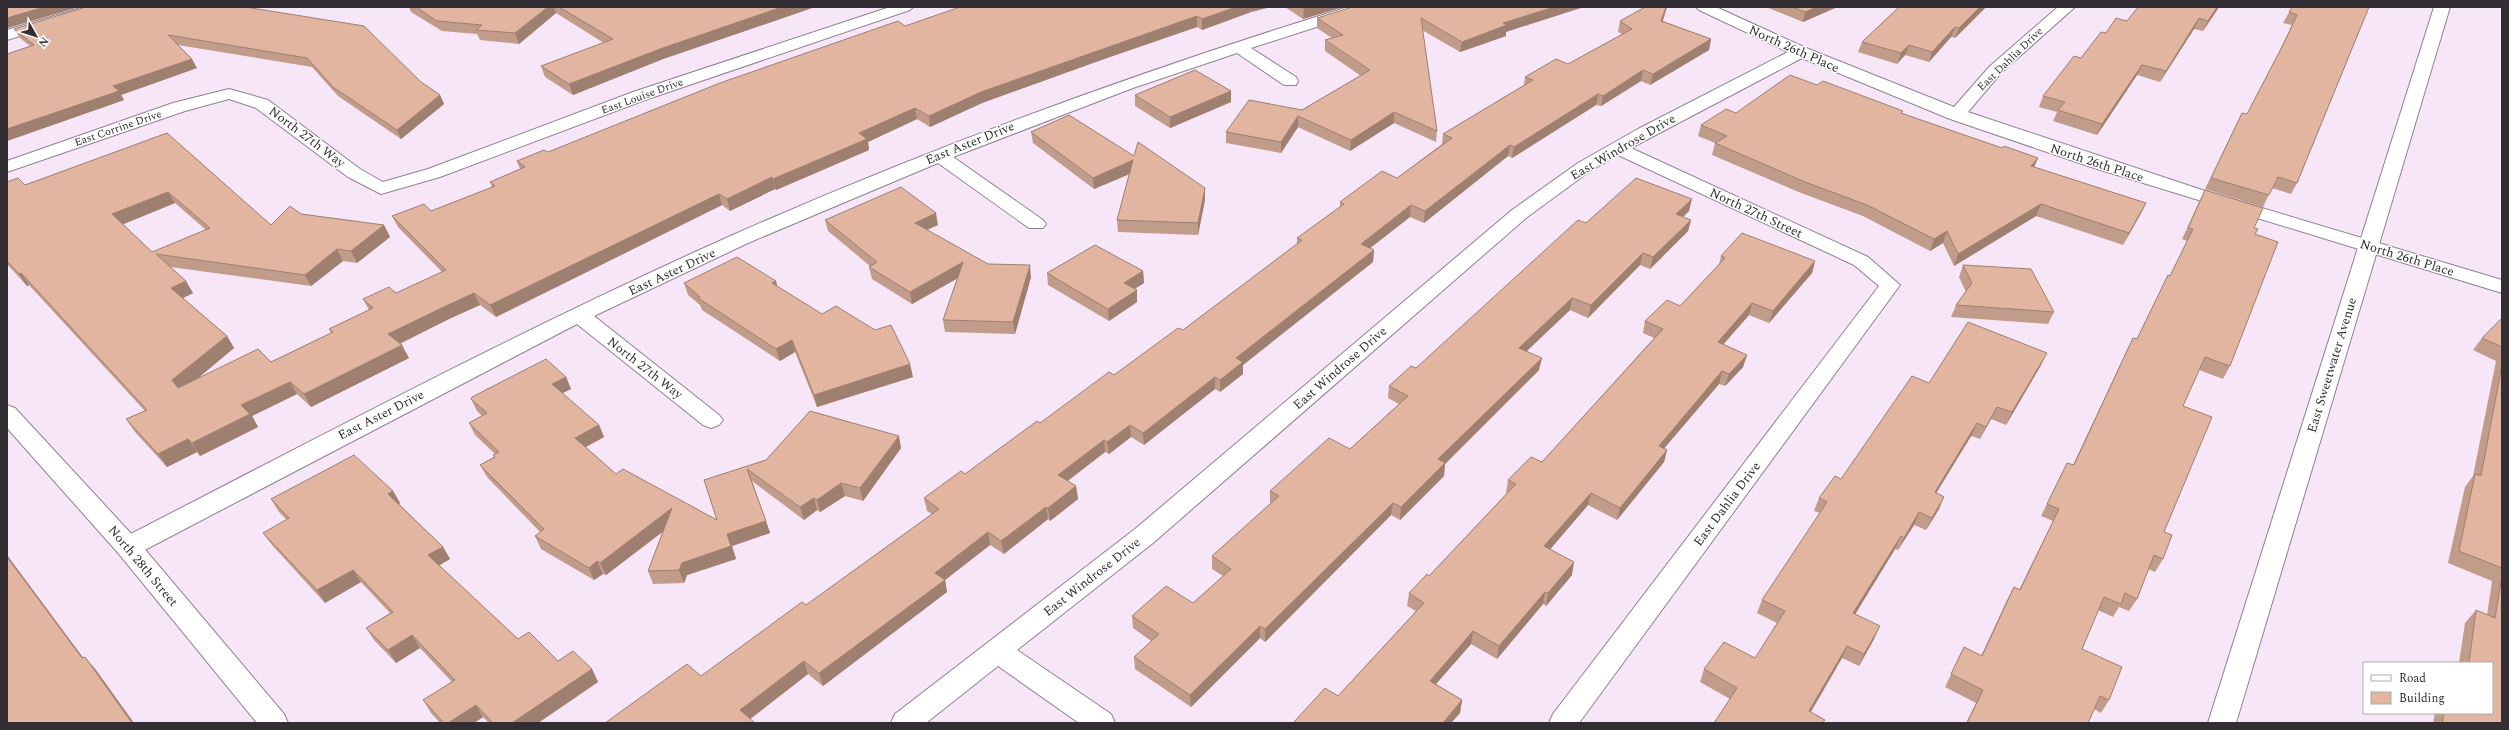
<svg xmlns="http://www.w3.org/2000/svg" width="2509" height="730" font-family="Spectral,serif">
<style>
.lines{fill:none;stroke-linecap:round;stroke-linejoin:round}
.minor-casing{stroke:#908192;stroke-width:2}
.tertiary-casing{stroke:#908192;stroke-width:2}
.minor{fill:#fff;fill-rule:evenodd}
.tertiary{fill:#fff;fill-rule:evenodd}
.wall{fill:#c29c8a;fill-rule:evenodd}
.shaded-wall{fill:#9e7f70}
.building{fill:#e1b5a0;stroke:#9e7f70;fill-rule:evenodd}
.labels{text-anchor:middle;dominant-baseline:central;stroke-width:3;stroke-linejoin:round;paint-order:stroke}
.far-street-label{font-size:11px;fill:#332d34;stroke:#fff}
.street-label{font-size:13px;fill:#332d34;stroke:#fff}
</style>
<rect width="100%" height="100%" fill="#f7e6f8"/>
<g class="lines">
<defs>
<g id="minor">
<polygon points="84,7 108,7 105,10 7,40 7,30"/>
<polygon points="890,7 913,7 910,10 645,100 440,177 381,194 348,177 256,108 229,99 185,111 7,172 7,161 173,103 229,89 268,100 360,169 383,182 428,169 633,92"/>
<path d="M 1348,7 L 1372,7 L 1369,10 L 1251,48 L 1296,77 L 1298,81 L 1296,85 L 1284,85 L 1237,53 L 1133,88 L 953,157 L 1043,220 L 1046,224 L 1043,228 L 1029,228 L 938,163 L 748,243 L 594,316 L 719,415 L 723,420 L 719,425 L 711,428 L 703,425 L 577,324 L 137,554 L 128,556 L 119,554 L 115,547 L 119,540 C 323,435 526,327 735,234 C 935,146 1140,71 1348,7 Z"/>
<polygon points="1696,7 1716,7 1806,48 1954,107 1989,67 2058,7 2075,7 2001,73 1968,112 2205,191 2502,280 2502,293 2091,167 1950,119 1802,58 1631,148 1868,257 1900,285 1579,723 1549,723 1553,714 1879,286 1854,265 1618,155 1590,171 1526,218 1153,543 1017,650 1111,714 1115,723 1079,723 998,666 926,723 891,723 895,714 1135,529 1512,210 1578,163 1638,129 1788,52 1699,10"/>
</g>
<g id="tertiary">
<polygon points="2434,7 2450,7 2236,723 2208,723"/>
<polygon points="7,405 15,408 137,540 284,714 288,723 257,723 119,554 7,428"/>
</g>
</defs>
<!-- minor casing -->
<use href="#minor" class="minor-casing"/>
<!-- tertiary casing -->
<use href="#tertiary" class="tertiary-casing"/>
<!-- minor -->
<use href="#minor" class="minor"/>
<!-- tertiary -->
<use href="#tertiary" class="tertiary"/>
</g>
<!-- wall -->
<g class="wall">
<polygon points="86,7 258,7 253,8 421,82 440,95 444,104 401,139 338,96 312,67 178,45 197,68 121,95 124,100 7,141 7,54 30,46 20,38 14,29"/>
<polygon points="409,7 815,7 663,59 573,95 545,77 541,66 604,43 556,13 519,44 480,40 477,34 442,31 411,12"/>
<polygon points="1285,7 1343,7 1303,19"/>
<polygon points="1352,7 1506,32 1506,36 1460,52 1422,30 1437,131 1436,142 1394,123 1350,151 1298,127 1281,153 1226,143 1226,132 1302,110 1361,76 1325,51 1325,40 1332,38 1317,28 1317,18"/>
<polygon points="1667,7 1663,21 1711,39 1709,50 1650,85 1641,81 1601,106 1596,105 1512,158 1508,156 1424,223 1410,217 1370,248 1374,250 1373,262 1243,365 1243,374 1220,392 1215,389 1144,445 1131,437 1109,454 1105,452 1068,481 1076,486 1078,499 1050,521 1048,519 1004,554 990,545 945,580 947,592 823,686 808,674 750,719 701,676 806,605 932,514 927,511 924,498 965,474 1040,423 1183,330 1297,244 1297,238 1340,207 1340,202 1397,178 1442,144 1443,134 1524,85 1525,77 1568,64 1622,34 1618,32 1620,21"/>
<polygon points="1766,7 1835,7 1835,8 1803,22"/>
<polygon points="1899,7 1986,7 1955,38 1951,37 1929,62 1905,55 1897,64 1858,52 1862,42"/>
<polygon points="2219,7 2203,31 2194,29 2160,82 2137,75 2097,135 2053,121 2057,112 2039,107 2043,96 2106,33 2127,21"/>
<polygon points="2292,7 2369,7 2297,183 2291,194 2272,188 2263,207 2205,189 2242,113 2247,114 2278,54 2292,25 2283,23"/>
<path d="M 1251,12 L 1202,30 L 1197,27 L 1104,59 L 982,103 L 930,127 L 917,119 L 868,142 L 869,150 L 776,190 L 775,189 L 730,211 L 722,205 L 496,317 L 480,305 L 451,318 L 400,344 L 409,358 L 311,407 L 297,394 L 252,416 L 258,427 L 200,456 L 197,452 L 167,467 L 135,432 L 126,419 L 145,411 L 29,285 L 27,286 L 7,264 L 7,182 L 25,185 L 167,133 L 271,225 L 301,214 L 384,225 L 390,237 L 357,263 L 343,261 L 311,286 L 170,267 L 193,293 L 183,298 L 227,336 L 234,348 L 197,379 L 271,362 L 331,333 L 329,329 L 369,310 L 363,299 L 396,293 L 442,272 L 398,227 L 392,216 L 431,211 L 492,187 L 490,182 L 520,169 L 517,161 L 548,152 L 905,26 ZM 175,203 L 206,230 L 152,252 L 123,224 Z"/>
<polygon points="1817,85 2002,148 2038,158 2034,167 2146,203 2140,215 2123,245 2036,216 1954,266 1943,243 1930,251 1863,216 1801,193 1712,155 1715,143 1698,136 1701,125"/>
<polygon points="1231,91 1231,102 1170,128 1135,106 1135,95"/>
<polygon points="1031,132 1134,156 1205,188 1205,200 1198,235 1118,232 1117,220 1130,174 1094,189 1033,143"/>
<polygon points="2205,190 2254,228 2255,234 2230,366 2223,379 2199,370 2183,406 2164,532 2163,559 2155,572 2148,569 2137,599 2129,611 2119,607 2113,617 2098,610 2082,649 2109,700 2101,713 2094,709 2088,723 1966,723 1976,703 1945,687 1964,647 1981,656 2007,600 2014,587 2019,590 2053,521 2041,516 2067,463 2073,465 2127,350 2133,338 2137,339 2168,275 2170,276 2187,241 2182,239 2199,202"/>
<polygon points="1689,211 1683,217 1691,220 1688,231 1650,269 1640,265 1588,318 1570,310 1527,351 1539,370 1445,464 1444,476 1400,520 1391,515 1265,642 1260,638 1191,707 1135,669 1134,657 1151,641 1133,628 1132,616 1193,603 1223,576 1212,569 1212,556 1270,504 1270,491 1350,449 1399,404 1388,398 1389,386 1416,368 1586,223"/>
<polygon points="825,220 938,225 927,230 988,264 1031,277 1015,334 945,332 943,320 958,278 912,304 872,279 869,267 870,266 828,231"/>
<polygon points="1721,256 1815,261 1812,273 1769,323 1749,315 1723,344 1747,355 1743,367 1725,386 1719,384 1664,448 1667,450 1664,462 1617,520 1588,505 1550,549 1572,575 1546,606 1543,604 1497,659 1471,644 1436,684 1462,700 1460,713 1451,723 1293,723 1338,696 1416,611 1407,606 1409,593 1429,576 1507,493 1506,493 1508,480 1542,462 1654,338 1643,333 1645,321 1680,306 1719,265"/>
<polygon points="1963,265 2054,312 2048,324 1951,317 1956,305 1966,292 1959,277"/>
<polygon points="1143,271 1144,283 1134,289 1137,290 1137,302 1109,321 1048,285 1047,273"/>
<polygon points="684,283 777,286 913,377 817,407 795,352 780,361 702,310 700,305 688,295"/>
<polygon points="2502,318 2502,723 2433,723 2435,713 2492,713 2492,663 2459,663 2465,623 2476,610 2487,615 2492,581 2448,563 2465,487 2473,476 2496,361 2473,350 2482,338"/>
<polygon points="2041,365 2006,425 1991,419 1980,439 1971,436 1936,493 1939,509 1926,530 1914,525 1898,550 1895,549 1855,614 1874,639 1859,666 1842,658 1811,712 1825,720 1823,723 1714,723 1730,699 1700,682 1704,669 1755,658 1777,623 1757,613 1762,600 1820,513 1814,511 1819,498 1841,479 1929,383"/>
<polygon points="566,377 571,389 562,393 599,425 604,437 586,447 616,474 717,520 704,480 766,460 901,448 863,501 845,496 820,512 817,510 804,520 752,481 770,533 732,546 736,559 687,575 684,583 653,584 648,571 663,531 606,575 603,574 594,580 541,549 535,536 540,532 487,477 480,465 494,457 493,455 495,454 475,435 469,423 482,416 477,411 471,399"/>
<polygon points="393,491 400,503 399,504 443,547 450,559 439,565 518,639 558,661 592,669 598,682 538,723 489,723 483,717 474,723 440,723 431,713 423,700 452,682 420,648 396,663 374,640 366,628 390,613 361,582 325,603 272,545 263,533 287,520 279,512 271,499"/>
</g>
<!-- shaded-wall -->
<g class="shaded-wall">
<polygon points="44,7 79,7 8,28 7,26 7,18"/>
<polygon points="232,7 258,7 235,14"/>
<polygon points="548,7 554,7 556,13 519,44 515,33"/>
<polygon points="782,7 815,7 663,59 573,95 569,84 660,49"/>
<polygon points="1236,7 1271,7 1251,12 1202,30 1202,19"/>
<polygon points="1310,7 1343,7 1303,19 1304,9"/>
<polygon points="1554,7 1584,7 1506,32 1506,36 1460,52 1462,42 1503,23"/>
<polygon points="1666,7 1667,7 1659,31 1661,21"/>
<polygon points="1817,7 1835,7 1835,8 1803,22 1805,12"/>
<polygon points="1980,7 1986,7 1955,38 1959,28"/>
<polygon points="2217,7 2219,7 2203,31 2208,21"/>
<polygon points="1197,16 1197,27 1104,59 982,103 930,127 929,116 981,92 1103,49"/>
<polygon points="2199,18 2194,29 2160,82 2166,71"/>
<polygon points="1955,27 1951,37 1929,62 1932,52"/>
<polygon points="1711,39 1709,50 1650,85 1653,74"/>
<polygon points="1909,45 1905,55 1897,64 1901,53"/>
<polygon points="192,59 197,68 121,95 124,100 7,141 7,129 113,86"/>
<polygon points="2142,65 2137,75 2097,135 2102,124"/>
<polygon points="1643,70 1641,81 1601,106 1603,96"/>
<polygon points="1231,91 1231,102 1170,128 1170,117"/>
<polygon points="1598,94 1596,105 1512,158 1514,147"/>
<polygon points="440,95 444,104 401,139 397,130"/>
<polygon points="915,108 917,119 868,142 869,150 776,190 773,179 859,133"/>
<polygon points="1394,112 1394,123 1350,151 1351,140"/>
<polygon points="1298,116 1298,127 1281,153 1281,142"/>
<polygon points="1510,145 1508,156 1424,223 1425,211"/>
<polygon points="2038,158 2033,169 2031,166"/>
<polygon points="1133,160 1134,172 1094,189 1093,178"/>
<polygon points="772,177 775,189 730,211 727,199"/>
<polygon points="1205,188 1205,200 1198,235 1198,223"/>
<polygon points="168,192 175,203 119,226 112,214"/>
<polygon points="719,194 722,205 496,317 490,305"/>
<polygon points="1692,199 1689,211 1673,226 1676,214"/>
<polygon points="2146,203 2140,215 2123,245 2129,233"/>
<polygon points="2041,204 2036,216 1954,266 1958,254"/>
<polygon points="1411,205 1410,217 1360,256 1361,244"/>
<polygon points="936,213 938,225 917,234 915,223"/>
<polygon points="1691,220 1688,231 1650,269 1653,257"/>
<polygon points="384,225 390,237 357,263 351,251"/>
<polygon points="1947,231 1943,243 1930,251 1934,239"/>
<polygon points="337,249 343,261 311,286 305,275"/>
<polygon points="1374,250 1373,262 1243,365 1243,374 1220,392 1220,380 1236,358"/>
<polygon points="1643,253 1640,265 1588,318 1591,305"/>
<polygon points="1815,261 1812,273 1769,323 1773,311"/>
<polygon points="963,262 965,274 912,304 910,292"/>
<polygon points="1030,265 1031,277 1015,334 1013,322"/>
<polygon points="1143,271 1144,283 1125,295 1124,283"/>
<polygon points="21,273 29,285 27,286 19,274"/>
<polygon points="186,281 193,293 179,300 171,288"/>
<polygon points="776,281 779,293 772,283"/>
<polygon points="1137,290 1137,302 1109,321 1108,309"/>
<polygon points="474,293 480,305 451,318 394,346 388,334 446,306"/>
<polygon points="1572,298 1570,310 1517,360 1519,348"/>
<polygon points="1752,303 1749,315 1715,354 1718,342"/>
<polygon points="227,336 234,348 181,392 172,380"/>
<polygon points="792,340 795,352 780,361 776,349"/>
<polygon points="402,345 409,358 311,407 304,394"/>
<polygon points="2047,353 2041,365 2006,425 2012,412"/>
<polygon points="1747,355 1743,367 1725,386 1729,374"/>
<polygon points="1542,358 1539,370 1445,464 1444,476 1400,520 1401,507 1438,459"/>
<polygon points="910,364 913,377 817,407 814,395"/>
<polygon points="1722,371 1719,384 1656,458 1659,446"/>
<polygon points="566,377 571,389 557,396 552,384"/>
<polygon points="1215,377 1215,389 1144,445 1143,433"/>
<polygon points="290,382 297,394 252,416 258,427 200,456 192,443 241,405"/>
<polygon points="1997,407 1991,419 1980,439 1986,427"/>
<polygon points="1977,423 1971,436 1929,505 1935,492"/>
<polygon points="599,425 604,437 580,450 575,438"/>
<polygon points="1130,425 1131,437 1109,454 1107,442"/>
<polygon points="899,436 901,448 863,501 860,488"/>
<polygon points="188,439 197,452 167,467 158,454"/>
<polygon points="1104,440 1105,452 1059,487 1058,475"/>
<polygon points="1667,450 1664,462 1617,520 1620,508"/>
<polygon points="841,483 845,496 820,512 817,500"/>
<polygon points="1076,486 1078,499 1050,521 1048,508"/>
<polygon points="393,491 400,503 396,506 388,494"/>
<polygon points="1591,493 1588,505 1542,559 1544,546"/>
<polygon points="1944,497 1939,509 1926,530 1932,518"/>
<polygon points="814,498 817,510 804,520 800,507"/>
<polygon points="1393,503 1391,515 1265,642 1265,629"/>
<polygon points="1046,507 1048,519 1004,554 1001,541"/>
<polygon points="672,508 677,521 606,575 600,563"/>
<polygon points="1919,512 1914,525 1898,550 1904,538"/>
<polygon points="766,521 770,533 732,546 736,559 687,575 684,583 679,570 682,563 727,534"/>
<polygon points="988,532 990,545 945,580 947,592 823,686 819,673 935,573"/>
<polygon points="1901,536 1895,549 1848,626 1853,613"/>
<polygon points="443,547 450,559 435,568 428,555"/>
<polygon points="7,555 93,671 82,658 7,557"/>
<polygon points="597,561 603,574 594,580 589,568"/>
<polygon points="1574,562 1572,575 1546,606 1548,593"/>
<polygon points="353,570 361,582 325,603 317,590"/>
<polygon points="1545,592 1543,604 1497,659 1499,646"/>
<polygon points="1260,626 1260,638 1191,707 1190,695"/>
<polygon points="1880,626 1874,639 1859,666 1864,654"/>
<polygon points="1473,631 1471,644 1428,693 1430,681"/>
<polygon points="412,635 420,648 396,663 388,650"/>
<polygon points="1847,646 1842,658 1804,723 1809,711"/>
<polygon points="85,657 96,670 134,723 132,723"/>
<polygon points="804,661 808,674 745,723 740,710"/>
<polygon points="592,669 598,682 538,723 512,723"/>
<polygon points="1462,700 1460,713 1451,723 1443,723"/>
<polygon points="476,705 483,717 474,723 448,723"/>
</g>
<!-- building -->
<g class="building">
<polygon points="7,7 44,7 7,18"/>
<polygon points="86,7 245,7 364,26 421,82 440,95 397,130 333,87 307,58 168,35 192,59 113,86 119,91 7,129 7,54 34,45 14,29"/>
<polygon points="416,7 548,7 515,33 476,30 482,25 437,21"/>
<polygon points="559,7 782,7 660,49 569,84 541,66 613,39"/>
<path d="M 960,7 L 1236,7 L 1202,19 L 1197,16 L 1103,49 L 981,92 L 929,116 L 915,108 L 859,133 L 867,139 L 773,179 L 772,177 L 727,199 L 719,194 L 490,305 L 474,293 L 446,306 L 388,334 L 402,345 L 304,394 L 290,382 L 241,405 L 250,414 L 192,443 L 188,439 L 158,454 L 126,419 L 147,410 L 21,273 L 19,274 L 7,261 L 7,182 L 18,178 L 25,185 L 167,133 L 271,225 L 290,206 L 301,214 L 384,225 L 351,251 L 337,249 L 305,275 L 156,254 L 186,281 L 171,288 L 227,336 L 172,380 L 178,388 L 258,349 L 271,362 L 333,332 L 329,329 L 373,308 L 363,299 L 389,287 L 396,293 L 446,270 L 392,216 L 424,204 L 431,211 L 495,186 L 490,182 L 525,167 L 517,161 L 544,150 L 548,152 L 720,83 L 898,21 L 905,26 ZM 168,192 L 210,228 L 152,252 L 112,214 Z"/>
<polygon points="1300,7 1310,7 1304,9"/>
<polygon points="1352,7 1554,7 1503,23 1507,25 1462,42 1421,18 1437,131 1394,112 1351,140 1298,116 1281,142 1226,132 1249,100 1302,110 1370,70 1325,40 1343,35 1317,18"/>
<polygon points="1645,7 1666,7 1661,21 1711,39 1653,74 1643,70 1603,96 1598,94 1514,147 1510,145 1425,211 1411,205 1361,244 1374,250 1236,358 1243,362 1220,380 1215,377 1143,433 1130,425 1107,442 1104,440 1058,475 1076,486 1048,508 1046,507 1001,541 988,532 935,573 945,580 819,673 804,661 740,710 755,723 605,723 687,664 701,676 802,602 806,605 939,509 924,498 961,471 965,474 1037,421 1040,423 1109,372 1114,375 1178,328 1183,330 1302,240 1297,238 1344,204 1340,202 1382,171 1397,178 1452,138 1443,134 1533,80 1525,77 1556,59 1568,64 1632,29 1620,21"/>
<polygon points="1793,7 1817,7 1805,12"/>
<polygon points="1899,7 1980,7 1959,28 1955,27 1932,52 1909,45 1901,53 1862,42"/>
<polygon points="2138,7 2217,7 2208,21 2199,18 2166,71 2142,65 2102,124 2058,110 2065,102 2043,96 2074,56 2081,58 2101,32 2106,33 2116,18 2127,21"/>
<polygon points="2292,7 2369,7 2297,183 2278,177 2269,195 2211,178 2242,113 2247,114 2284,43 2297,15 2289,12"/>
<polygon points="1195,70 1231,91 1170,117 1135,95"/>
<polygon points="1790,75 1817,85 1823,81 1903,111 1901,113 2002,148 2004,146 2038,158 2031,166 2146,203 2129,233 2041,204 1958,254 1947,231 1934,239 1867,205 1805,182 1715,143 1727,136 1701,125 1726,109 1736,113"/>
<polygon points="1069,115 1134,156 1138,142 1205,188 1198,223 1117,220 1133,160 1093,178 1031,132"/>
<polygon points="1636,178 1692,199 1676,214 1691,220 1653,257 1643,253 1591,305 1572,298 1519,348 1542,358 1438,459 1445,463 1401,507 1393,503 1265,629 1260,626 1190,695 1134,657 1159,634 1132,616 1166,586 1193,603 1231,569 1212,556 1279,496 1270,491 1329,438 1350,449 1408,396 1389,386 1411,366 1416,368 1578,220 1586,223"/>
<polygon points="901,187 936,213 915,223 988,264 1030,265 1013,322 943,320 963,262 910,292 869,267 877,262 825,220"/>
<polygon points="2205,190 2263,208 2254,228 2258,229 2255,234 2278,242 2230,366 2205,357 2183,406 2212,417 2164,532 2172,535 2163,559 2154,555 2137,599 2125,593 2121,604 2104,597 2082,649 2122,667 2109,700 2100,696 2088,723 1967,723 1983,690 1951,674 1964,647 1982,656 2014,587 2020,590 2059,509 2047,504 2067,463 2074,465 2133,338 2137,339 2168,275 2170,276 2193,229 2188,228"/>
<polygon points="1742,233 1815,261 1773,311 1752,303 1718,342 1747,355 1729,374 1722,371 1659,446 1667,450 1620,508 1591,493 1544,546 1574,562 1548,593 1545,592 1499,646 1473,631 1430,681 1462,700 1443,723 1293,723 1325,688 1338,696 1424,603 1409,593 1427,574 1429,576 1516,484 1508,480 1531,457 1542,462 1663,329 1645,321 1667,300 1680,306 1725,258 1721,256"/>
<polygon points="1095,245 1143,271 1124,283 1137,290 1108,309 1047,273"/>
<polygon points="737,257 776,281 772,283 822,314 836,306 875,330 891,325 910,364 814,395 792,340 776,349 698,298 700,297 684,283"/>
<polygon points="1963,265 2031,269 2054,312 1956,305 1972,283"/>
<polygon points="2502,318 2502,347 2482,338"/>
<polygon points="1968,322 2047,353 2012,412 1997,407 1986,427 1977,423 1935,492 1944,497 1932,518 1919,512 1904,538 1901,536 1853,613 1880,626 1864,654 1847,646 1809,711 1825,720 1822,723 1714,723 1737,688 1704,669 1724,642 1755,658 1785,611 1762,600 1827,502 1819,498 1835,476 1841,479 1912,376 1929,383"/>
<polygon points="546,359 566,377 552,384 599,425 575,438 616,474 623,469 717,520 704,480 766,460 810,411 899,436 860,488 841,483 817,500 814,498 800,507 747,469 766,521 727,534 731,546 682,563 679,570 648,571 672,508 600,563 597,561 589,568 535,536 544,529 480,465 495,457 493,455 499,452 469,423 487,413 471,399 472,397"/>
<polygon points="2502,365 2502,568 2459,551 2475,474 2481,476"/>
<polygon points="354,455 393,491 388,494 443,547 428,555 518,639 529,632 558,661 573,651 592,669 512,723 493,723 476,705 448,723 444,723 423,700 455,680 412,635 388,650 366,628 393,612 353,570 317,590 263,533 289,518 271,499"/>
<polygon points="7,557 82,658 85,657 132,723 7,723"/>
<polygon points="2502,575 2502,723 2442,723 2444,713 2492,713 2492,663 2469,663 2476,610 2495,618"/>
</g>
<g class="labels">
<!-- far-street labels -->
<g class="far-street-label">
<text transform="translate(2010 59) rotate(-44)">East Dahlia Drive</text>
<text transform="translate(642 96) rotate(-20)">East Louise Drive</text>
<text transform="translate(118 128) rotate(-19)">East Corrine Drive</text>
</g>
<!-- street labels -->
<g class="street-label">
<text transform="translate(1794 49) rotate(24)">North 26th Place</text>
<text transform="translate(307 137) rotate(37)">North 27th Way</text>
<text transform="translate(970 143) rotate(-22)">East Aster Drive</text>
<text transform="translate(1623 147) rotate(-30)">East Windrose Drive</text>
<text transform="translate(2097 163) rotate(18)">North 26th Place</text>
<text transform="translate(1756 213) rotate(25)">North 27th Street</text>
<text transform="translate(2407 258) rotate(17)">North 26th Place</text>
<text transform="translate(672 272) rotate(-25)">East Aster Drive</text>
<text transform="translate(2332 365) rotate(-73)">East Sweetwater Avenue</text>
<text transform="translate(645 368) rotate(38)">North 27th Way</text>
<text transform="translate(1340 368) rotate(-41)">East Windrose Drive</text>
<text transform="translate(381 415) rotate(-27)">East Aster Drive</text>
<text transform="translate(1727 504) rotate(-53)">East Dahlia Drive</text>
<text transform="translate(143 566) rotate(50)">North 28th Street</text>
<text transform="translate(1092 577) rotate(-38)">East Windrose Drive</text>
</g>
</g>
<!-- border -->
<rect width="2509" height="730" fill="none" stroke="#332d34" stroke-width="16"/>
<!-- legend -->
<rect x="2363" y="662" width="130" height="52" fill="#ffffff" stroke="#adabae"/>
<rect x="2371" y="675" width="20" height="6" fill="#ffffff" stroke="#adabae"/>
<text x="2399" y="682" font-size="12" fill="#332d34">Road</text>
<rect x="2371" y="692" width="20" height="12" fill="#e1b5a0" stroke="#adabae"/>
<text x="2399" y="702" font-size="12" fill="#332d34">Building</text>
<!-- north arrow -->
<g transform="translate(36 36) rotate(129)" stroke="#ffffff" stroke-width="3" paint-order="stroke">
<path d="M0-3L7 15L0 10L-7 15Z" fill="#332d34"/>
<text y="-6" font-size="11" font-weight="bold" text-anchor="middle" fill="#332d34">N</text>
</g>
</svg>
